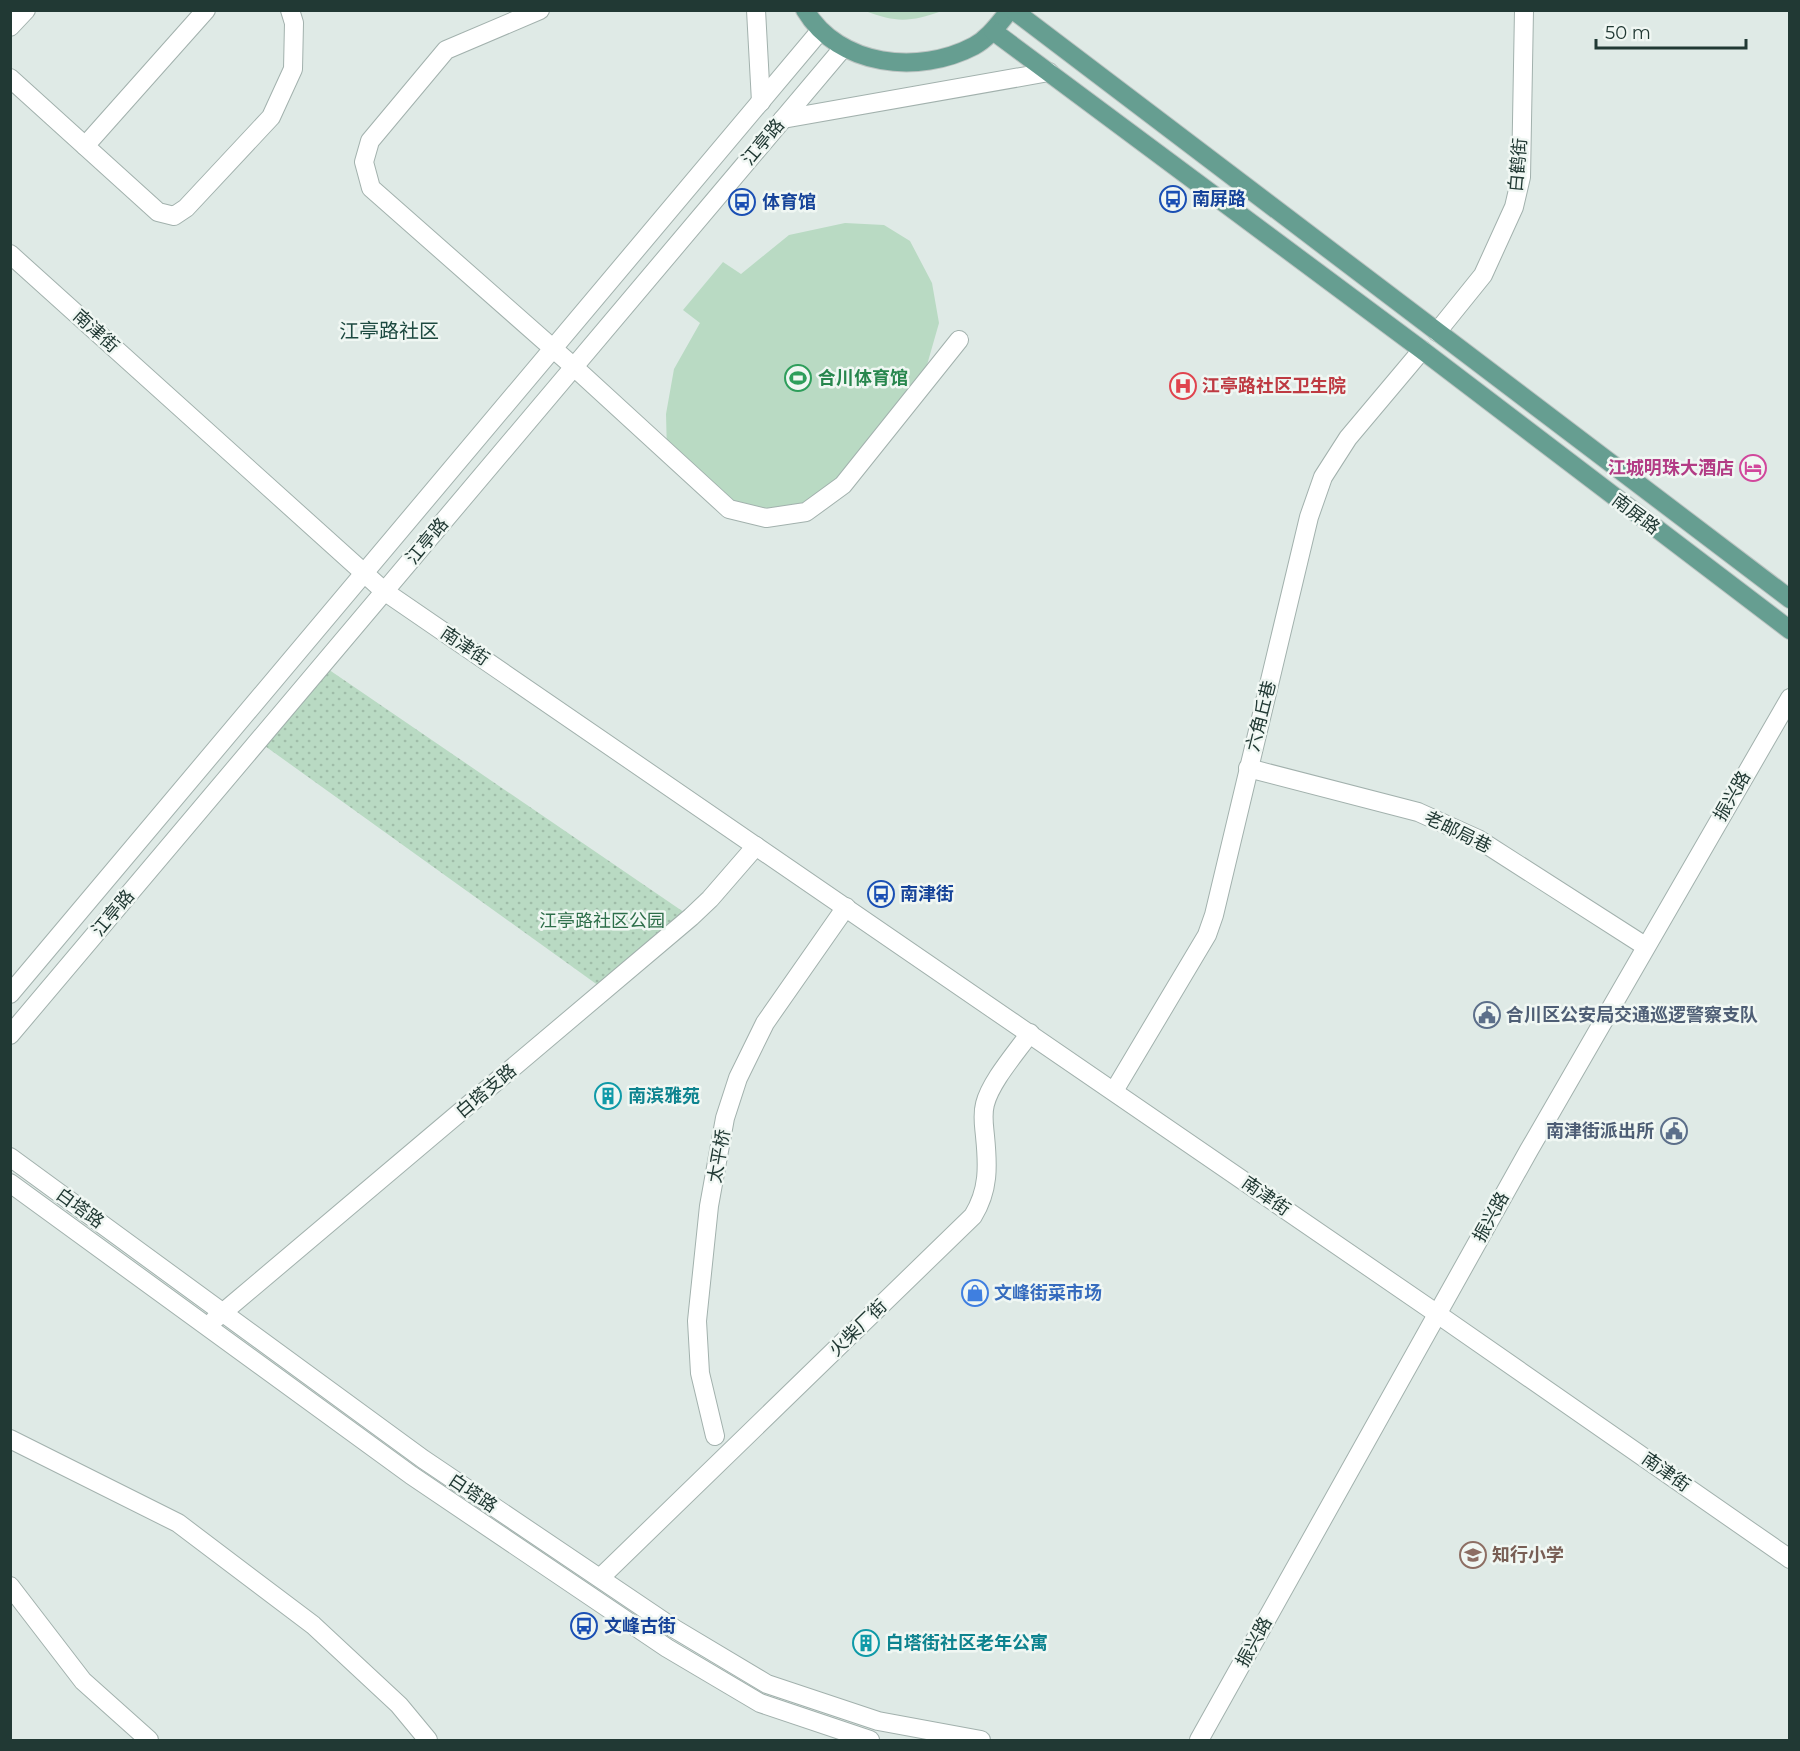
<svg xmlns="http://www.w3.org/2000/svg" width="1800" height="1751" font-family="Montserrat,'Noto Sans SC',sans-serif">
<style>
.grass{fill:url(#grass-tufts)}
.park{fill:url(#park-dots)}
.garden{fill:#b9dac3}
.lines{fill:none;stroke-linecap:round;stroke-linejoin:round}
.minor-casing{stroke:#a2b1ad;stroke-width:20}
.major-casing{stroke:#bcc4c2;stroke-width:20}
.minor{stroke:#fff;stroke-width:18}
.major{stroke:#669e91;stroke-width:18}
.labels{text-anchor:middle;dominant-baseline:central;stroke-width:5;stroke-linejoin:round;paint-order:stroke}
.street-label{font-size:18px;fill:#213934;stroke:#f0f7f3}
.transit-label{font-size:18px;font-weight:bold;fill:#164399;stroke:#f0f7f3;text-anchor:start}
.leisure-label{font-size:18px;font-weight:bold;fill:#27864d;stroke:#f0f7f3;text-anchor:start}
.health-label{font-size:18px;font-weight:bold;fill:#be3a42;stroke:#f0f7f3;text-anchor:start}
.hotel-label{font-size:18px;font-weight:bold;fill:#b23c85;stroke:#f0f7f3;text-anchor:end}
.park-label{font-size:18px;fill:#2d6e49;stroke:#f0f7f3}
.service-label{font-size:18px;font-weight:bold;fill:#4e5e75;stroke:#f0f7f3;text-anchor:start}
.culture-label{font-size:18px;font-weight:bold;fill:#0d838f;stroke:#f0f7f3;text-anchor:start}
.shop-label{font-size:18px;font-weight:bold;fill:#366cbe;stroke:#f0f7f3;text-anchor:start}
.education-label{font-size:18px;font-weight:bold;fill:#785e54;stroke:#f0f7f3;text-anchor:start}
.neighbourhood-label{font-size:20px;fill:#1e4a41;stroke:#f0f7f3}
</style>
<defs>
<pattern id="grass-tufts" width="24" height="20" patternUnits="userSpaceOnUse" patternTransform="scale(1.5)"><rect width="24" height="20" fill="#b9dac3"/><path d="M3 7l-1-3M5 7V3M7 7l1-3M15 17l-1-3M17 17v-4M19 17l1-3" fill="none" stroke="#9fbca8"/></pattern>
<pattern id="park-dots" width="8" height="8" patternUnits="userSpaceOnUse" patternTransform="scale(1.5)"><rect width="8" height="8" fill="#b9dac3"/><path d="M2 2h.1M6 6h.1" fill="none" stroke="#9fbca8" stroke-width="1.8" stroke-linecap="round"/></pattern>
</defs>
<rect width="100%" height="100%" fill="#dfeae6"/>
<!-- grass -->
<path class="grass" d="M 865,11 L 942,11 C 910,22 897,23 865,11 Z"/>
<!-- park -->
<polygon class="park" points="322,665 691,917 606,991 258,741"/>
<!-- garden -->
<polygon class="garden" points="845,223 884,225 910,241 932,283 939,323 921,386 855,470 806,512 729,509 696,492 667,453 666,414 674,369 700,323 683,310 723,262 741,274 789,235"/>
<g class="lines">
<defs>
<g id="minor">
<polyline points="540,10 446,50 370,141 364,162 371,188 574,367 729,509 766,518 806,512 843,485 959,340"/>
<polyline points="756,10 761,102"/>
<polyline points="10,27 26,10"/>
<polyline points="10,78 158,212 174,216 186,208 271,117 293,69 294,23 290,10"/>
<polyline points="783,119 1049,72"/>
<polyline points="85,146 206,10"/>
<polyline points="10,254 384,591 1436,1313 1790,1559"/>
<polyline points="1437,332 1483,275 1514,207 1521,177 1524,10"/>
<polyline points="1248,768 1418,812 1478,839 1645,946"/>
<polyline points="10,994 820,31"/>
<polyline points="10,1035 843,48"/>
<polyline points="1114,1091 1207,935 1214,915 1309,517 1323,477 1348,438 1422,350"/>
<polyline points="10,1157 423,1459 675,1629 767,1684 878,1721 981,1740"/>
<polyline points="10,1183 411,1475 667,1648 760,1703 870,1740"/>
<polyline points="214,1320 691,917 710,899 756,846"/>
<polyline points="715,1436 700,1373 697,1321 709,1206 725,1118 738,1078 765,1023 846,907"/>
<polyline points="10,1439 178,1523 313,1625 399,1705 428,1740"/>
<path d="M 600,1578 L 973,1216 C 989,1190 988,1166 985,1136 C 984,1125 982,1115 985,1104 C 991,1081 1016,1053 1030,1033"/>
<polyline points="10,1586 83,1681 149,1740"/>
<polyline points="1199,1740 1529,1150 1790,698"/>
</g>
<g id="major">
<path d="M 805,10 C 839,67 919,75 974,46 C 989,38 999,23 1010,10"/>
<polyline points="1013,10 1790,599"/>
<polyline points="993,31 1422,350 1790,630"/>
</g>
</defs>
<!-- minor casing -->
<use href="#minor" class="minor-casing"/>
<!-- major casing -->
<use href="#major" class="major-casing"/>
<!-- minor -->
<use href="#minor" class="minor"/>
<!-- major -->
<use href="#major" class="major"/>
</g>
<!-- icons -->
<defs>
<symbol id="bus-ring" viewBox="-11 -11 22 22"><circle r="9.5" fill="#f0f7f3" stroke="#1a4fb4" stroke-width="1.5"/><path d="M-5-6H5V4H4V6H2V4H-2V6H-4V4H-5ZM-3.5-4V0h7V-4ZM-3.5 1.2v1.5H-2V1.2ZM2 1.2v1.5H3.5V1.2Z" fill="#1a4fb4"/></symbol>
<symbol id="stadium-ring" viewBox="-11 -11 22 22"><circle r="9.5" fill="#f0f7f3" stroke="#2e9e5b" stroke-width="1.5"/><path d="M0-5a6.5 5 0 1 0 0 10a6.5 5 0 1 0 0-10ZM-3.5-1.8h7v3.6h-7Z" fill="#2e9e5b"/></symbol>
<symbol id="hospital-ring" viewBox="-11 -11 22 22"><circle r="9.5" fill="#f0f7f3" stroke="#e0444e" stroke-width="1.5"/><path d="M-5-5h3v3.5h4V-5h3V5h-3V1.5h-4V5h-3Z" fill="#e0444e"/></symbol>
<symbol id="hotel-ring" viewBox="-11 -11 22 22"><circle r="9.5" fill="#f0f7f3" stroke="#d1479c" stroke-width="1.5"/><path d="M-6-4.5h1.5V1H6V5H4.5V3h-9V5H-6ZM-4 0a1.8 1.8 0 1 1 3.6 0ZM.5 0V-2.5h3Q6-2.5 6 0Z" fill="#d1479c"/></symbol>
<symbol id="civic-ring" viewBox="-11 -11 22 22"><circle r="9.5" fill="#f0f7f3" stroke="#5c6f8a" stroke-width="1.5"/><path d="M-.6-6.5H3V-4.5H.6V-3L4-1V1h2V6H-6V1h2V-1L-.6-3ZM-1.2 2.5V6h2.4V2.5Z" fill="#5c6f8a"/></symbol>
<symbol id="building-ring" viewBox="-11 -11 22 22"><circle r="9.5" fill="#f0f7f3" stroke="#0f9aa8" stroke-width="1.5"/><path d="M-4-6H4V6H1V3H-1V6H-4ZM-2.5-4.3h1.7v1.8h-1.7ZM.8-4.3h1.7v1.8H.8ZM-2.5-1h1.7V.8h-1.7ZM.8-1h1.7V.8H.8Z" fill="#0f9aa8"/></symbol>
<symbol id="shop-ring" viewBox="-11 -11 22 22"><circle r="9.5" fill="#f0f7f3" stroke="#3f7fe0" stroke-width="1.5"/><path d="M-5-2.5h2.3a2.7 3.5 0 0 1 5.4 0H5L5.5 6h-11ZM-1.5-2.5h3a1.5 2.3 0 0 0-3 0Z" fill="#3f7fe0"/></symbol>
<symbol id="school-ring" viewBox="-11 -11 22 22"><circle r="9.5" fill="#f0f7f3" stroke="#8d6e63" stroke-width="1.5"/><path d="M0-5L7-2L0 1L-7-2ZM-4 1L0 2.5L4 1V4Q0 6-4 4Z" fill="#8d6e63"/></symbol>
</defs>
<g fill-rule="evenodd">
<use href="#bus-ring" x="1158" y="184" width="30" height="30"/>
<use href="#bus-ring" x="727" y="187" width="30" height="30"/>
<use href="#stadium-ring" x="783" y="363" width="30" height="30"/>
<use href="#hospital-ring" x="1168" y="371" width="30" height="30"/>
<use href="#hotel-ring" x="1738" y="453" width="30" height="30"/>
<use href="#bus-ring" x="866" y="879" width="30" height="30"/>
<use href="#civic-ring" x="1472" y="1000" width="30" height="30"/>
<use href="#building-ring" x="593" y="1081" width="30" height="30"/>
<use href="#civic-ring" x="1659" y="1116" width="30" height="30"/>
<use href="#shop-ring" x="960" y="1278" width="30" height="30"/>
<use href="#school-ring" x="1458" y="1540" width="30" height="30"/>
<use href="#bus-ring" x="569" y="1611" width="30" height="30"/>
<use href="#building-ring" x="851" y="1628" width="30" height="30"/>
</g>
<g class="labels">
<!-- street labels -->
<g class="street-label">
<text transform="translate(763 142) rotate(-50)">江亭路</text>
<text transform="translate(1518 165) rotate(-85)">白鹤街</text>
<text transform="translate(96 331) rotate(42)">南津街</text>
<text transform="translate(1636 514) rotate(37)">南屏路</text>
<text transform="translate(427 541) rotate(-50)">江亭路</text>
<text transform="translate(465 646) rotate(34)">南津街</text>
<text transform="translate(1261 716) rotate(-76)">六角丘巷</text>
<text transform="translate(1732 796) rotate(-60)">振兴路</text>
<text transform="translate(1458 832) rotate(26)">老邮局巷</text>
<text transform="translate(113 913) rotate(-50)">江亭路</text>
<text transform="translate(486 1091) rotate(-40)">白塔支路</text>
<text transform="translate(719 1156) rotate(-80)">太平桥</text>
<text transform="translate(1266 1196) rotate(35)">南津街</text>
<text transform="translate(80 1208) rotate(36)">白塔路</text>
<text transform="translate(1491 1217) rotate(-61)">振兴路</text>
<text transform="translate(858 1328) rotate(-44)">火柴厂街</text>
<text transform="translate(1666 1472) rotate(35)">南津街</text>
<text transform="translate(473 1493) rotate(34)">白塔路</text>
<text transform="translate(1254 1642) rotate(-61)">振兴路</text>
</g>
<!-- transit labels -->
<g class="transit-label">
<text x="1192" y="199">南屏路</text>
<text x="762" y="202">体育馆</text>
<text x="900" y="894">南津街</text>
<text x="604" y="1626">文峰古街</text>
</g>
<!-- leisure labels -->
<g class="leisure-label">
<text x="818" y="378">合川体育馆</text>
</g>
<!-- health labels -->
<g class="health-label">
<text x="1202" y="386">江亭路社区卫生院</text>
</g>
<!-- hotel labels -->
<g class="hotel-label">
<text x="1734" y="468">江城明珠大酒店</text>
</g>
<!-- park labels -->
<g class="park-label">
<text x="602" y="921">江亭路社区公园</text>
</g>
<!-- service labels -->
<g class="service-label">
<text x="1506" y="1015">合川区公安局交通巡逻警察支队</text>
<text x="1654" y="1131" text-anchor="end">南津街派出所</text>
</g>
<!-- culture labels -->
<g class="culture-label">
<text x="628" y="1096">南滨雅苑</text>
<text x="886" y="1643">白塔街社区老年公寓</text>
</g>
<!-- shop labels -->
<g class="shop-label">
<text x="994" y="1293">文峰街菜市场</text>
</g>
<!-- education labels -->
<g class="education-label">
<text x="1492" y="1555">知行小学</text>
</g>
<!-- neighbourhood labels -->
<g class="neighbourhood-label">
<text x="389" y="331">江亭路社区</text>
</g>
</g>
<!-- border -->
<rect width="1800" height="1751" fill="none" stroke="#213934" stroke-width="24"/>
<!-- scale -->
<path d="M1596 39v9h150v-9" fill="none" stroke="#213934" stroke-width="3"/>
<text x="1605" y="39" font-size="18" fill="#213934" stroke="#f0f7f3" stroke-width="4.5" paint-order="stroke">50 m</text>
</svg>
